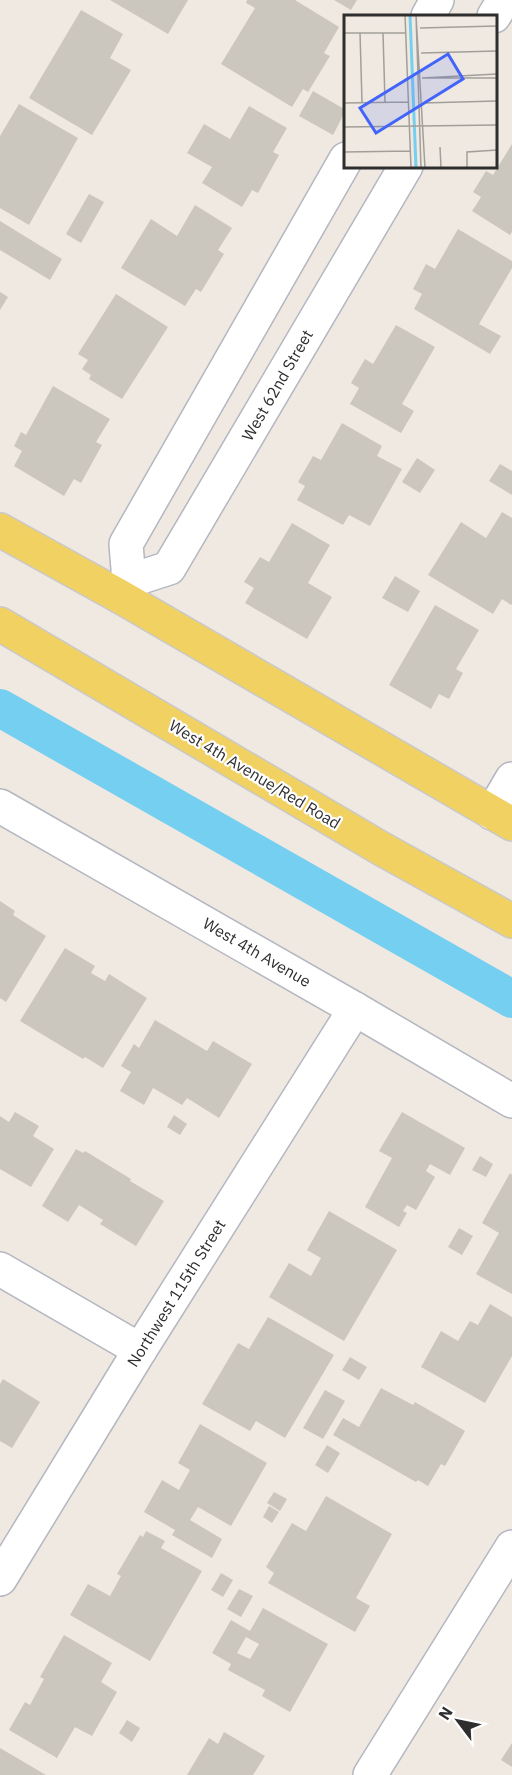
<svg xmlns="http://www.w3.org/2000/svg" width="512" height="1775" font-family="'IBM Plex Sans',sans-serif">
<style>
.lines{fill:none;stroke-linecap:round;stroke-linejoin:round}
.canal{stroke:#75cff0;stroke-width:38}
.building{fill:#cbc7bf;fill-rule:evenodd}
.minor-casing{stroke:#b4b7c1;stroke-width:36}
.major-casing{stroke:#c9c9c9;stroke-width:36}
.minor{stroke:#fff;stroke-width:33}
.major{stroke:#f2d163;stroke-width:33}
.labels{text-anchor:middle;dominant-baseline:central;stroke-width:4.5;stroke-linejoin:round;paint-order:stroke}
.street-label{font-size:16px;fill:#2e2e2e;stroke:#fff}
.inset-river{fill:none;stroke:#75cff0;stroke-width:3}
.inset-road{fill:none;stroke:#a29e99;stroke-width:1.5}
.view{fill:#4264fb;fill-opacity:0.15;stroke:#4264fb;stroke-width:3}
.inset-edge{fill:none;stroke:#2e2e2e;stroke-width:3}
</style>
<rect width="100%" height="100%" fill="#efe9e1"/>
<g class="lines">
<!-- canal -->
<polyline class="canal" points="0,708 512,999"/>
</g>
<!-- building -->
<g class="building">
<polygon points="110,0 188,0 168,34"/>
<polygon points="247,0 295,0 339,27 324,53 330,56 308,92 303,89 292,107 221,64 255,8 246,3"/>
<polygon points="334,0 357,0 351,10"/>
<polygon points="81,10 123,34 110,58 131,70 92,135 29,98"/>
<polygon points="313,91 346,110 333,135 299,116"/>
<polygon points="19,104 78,138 29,225 0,208 0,136"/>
<polygon points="249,106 287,128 273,152 279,155 258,193 252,190 242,207 202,183 212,167 187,153 204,124 230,139"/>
<polygon points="512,144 512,232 510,235 472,211 481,197 473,192 486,171 493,175"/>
<polygon points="89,194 104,202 81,243 66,234"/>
<polygon points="195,205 232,228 218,250 224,254 201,292 196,289 185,306 121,268 151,219 177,236"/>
<polygon points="0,221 62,259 50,280 0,250"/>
<polygon points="458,229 512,261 512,268 479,324 501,336 490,354 414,309 422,294 413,289 426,264 435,269"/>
<polygon points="0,292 8,297 0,310"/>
<polygon points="116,294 168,327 122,399 89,379 91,375 82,369 88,360 78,354"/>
<polygon points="396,325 435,347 402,404 414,411 401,433 350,404 359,388 351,383 365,359 373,364"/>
<polygon points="53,386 110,419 96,442 102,445 81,483 74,479 64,496 14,466 22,451 14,446 21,432 26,435"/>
<polygon points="342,423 382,446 377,456 402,469 370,526 349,515 343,525 297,500 305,486 298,482 313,456 321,460"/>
<polygon points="417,458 435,470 420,493 402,482"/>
<polygon points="500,464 512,471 512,495 489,481"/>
<polygon points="502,512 512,518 512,604 511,605 502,599 493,614 428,575 461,522 486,538"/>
<polygon points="292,523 330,545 308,583 332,597 307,639 245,603 254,588 244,582 260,557 269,562"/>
<polygon points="395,576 420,591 408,612 382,598"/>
<polygon points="435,605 479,630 456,669 463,673 449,699 439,694 431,709 389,685"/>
<polygon points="0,901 15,911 13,915 46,936 6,1002 0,998"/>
<polygon points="65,948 95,966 91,973 105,981 109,974 147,998 103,1068 85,1057 83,1059 20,1021"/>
<polygon points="155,1020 207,1051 213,1041 252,1064 219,1118 187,1098 182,1105 153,1088 144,1105 120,1091 131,1072 121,1066 134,1044 139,1048"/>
<polygon points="15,1112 39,1126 33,1136 54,1149 31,1187 0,1169 0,1116 9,1122"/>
<polygon points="402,1112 465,1148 450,1175 430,1164 426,1171 435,1177 416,1210 407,1205 403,1211 407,1213 399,1227 365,1207 392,1158 379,1151"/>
<polygon points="174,1115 187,1124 180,1135 167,1127"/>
<polygon points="76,1149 83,1153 85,1151 131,1179 130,1181 164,1201 136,1246 100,1224 103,1220 79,1205 68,1222 42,1206"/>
<polygon points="480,1156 493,1164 486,1177 472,1170"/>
<polygon points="510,1173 512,1175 512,1294 476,1274 499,1233 482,1223"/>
<polygon points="329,1211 397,1250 344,1341 269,1297 289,1263 311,1276 321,1258 307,1250"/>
<polygon points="459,1228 473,1236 462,1255 448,1247"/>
<polygon points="490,1304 512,1317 512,1356 485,1403 421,1367 441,1331 458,1341 470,1321 478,1325"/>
<polygon points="268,1317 334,1355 285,1438 256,1421 250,1431 202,1404 238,1343 249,1349"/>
<polygon points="350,1357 367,1367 359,1380 342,1370"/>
<polygon points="3,1379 40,1402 12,1448 0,1441 0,1384"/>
<polygon points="381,1388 413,1405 415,1402 465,1431 445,1466 441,1464 428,1486 418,1480 416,1482 333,1435 343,1418 359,1427"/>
<polygon points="325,1390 345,1401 323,1439 303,1428"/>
<polygon points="200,1424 267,1463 231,1526 198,1507 190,1520 222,1539 212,1558 172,1535 175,1530 144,1512 162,1480 179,1490 190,1470 178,1463"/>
<polygon points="327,1445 340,1453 328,1473 315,1465"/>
<polygon points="274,1492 287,1499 280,1511 267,1503"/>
<polygon points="326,1496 392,1534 356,1598 370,1606 355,1632 268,1583 274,1573 266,1567 292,1523 306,1531"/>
<polygon points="269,1506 279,1512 272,1523 263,1517"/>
<polygon points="146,1531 165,1541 161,1548 202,1571 150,1661 70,1615 88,1584 110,1596 121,1576 117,1574 140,1535 143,1537"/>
<polygon points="221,1573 233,1580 223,1597 211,1590"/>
<polygon points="239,1589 253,1596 241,1617 227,1609"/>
<path d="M 263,1608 L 328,1644 L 290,1712 L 262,1696 L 265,1690 L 228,1670 L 231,1664 L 212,1653 L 231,1620 L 250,1631 ZM 246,1637 L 259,1644 L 250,1659 L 237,1653 Z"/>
<polygon points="64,1635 112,1663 101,1682 117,1692 92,1736 75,1727 57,1758 9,1730 25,1702 30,1705 44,1679 40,1677"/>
<polygon points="127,1720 140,1728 132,1742 119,1733"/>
<polygon points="224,1732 265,1756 253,1775 187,1775 209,1738 218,1744"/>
<polygon points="512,1743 512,1767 501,1760"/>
<polygon points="0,1748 46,1775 0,1775"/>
</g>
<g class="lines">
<defs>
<g id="minor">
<polyline points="428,16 437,0"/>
<polyline points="494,16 504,0"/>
<polyline points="129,581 169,568 406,166"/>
<polyline points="121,597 129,581 126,544 346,159"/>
<polyline points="0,806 355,1009 512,1101"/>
<polyline points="492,813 512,779"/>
<polyline points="0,1269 140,1350"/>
<polyline points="0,1579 140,1350 355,1009"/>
<polyline points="370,1775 512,1547"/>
</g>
<g id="major">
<polyline points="0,530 121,597 512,824"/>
<polyline points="0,624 382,849 512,921"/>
</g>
</defs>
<!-- minor casing -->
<use href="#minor" class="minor-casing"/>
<!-- major casing -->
<use href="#major" class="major-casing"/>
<!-- minor -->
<use href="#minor" class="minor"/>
<!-- major -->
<use href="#major" class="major"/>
</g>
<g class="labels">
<!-- street labels -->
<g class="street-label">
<text transform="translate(277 385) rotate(-60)">West 62nd Street</text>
<text transform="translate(255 774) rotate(31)">West 4th Avenue/Red Road</text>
<text transform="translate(257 952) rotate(30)">West 4th Avenue</text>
<text transform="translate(176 1293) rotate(-58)">Northwest 115th Street</text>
</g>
</g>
<!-- overview -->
<g transform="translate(344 15)">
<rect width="153" height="153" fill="#efe9e1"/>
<path class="inset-river" d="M 66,0 L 72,153"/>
<path class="inset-road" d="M 61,0 L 67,153M 72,0 L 81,153M 72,0 L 77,153M 76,13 L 153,11M 0,18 L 62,18M 16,18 L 18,87M 39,18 L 41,87M 77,38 L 153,36M 78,63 L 153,59M 79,63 L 153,63M 0,88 L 65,87M 79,88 L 153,86M 0,112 L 153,110M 96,132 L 97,153M 0,137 L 67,136M 123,153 L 123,137 L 153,135"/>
<path class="view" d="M 104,39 L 119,64 L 32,118 L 16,93 Z"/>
<rect width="153" height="153" class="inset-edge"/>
</g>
<!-- north arrow -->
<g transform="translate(458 1721) rotate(302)" stroke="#ffffff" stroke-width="4.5" paint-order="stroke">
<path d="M0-4.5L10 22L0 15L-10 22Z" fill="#2e2e2e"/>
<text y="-9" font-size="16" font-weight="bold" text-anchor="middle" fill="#2e2e2e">N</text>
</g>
</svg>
